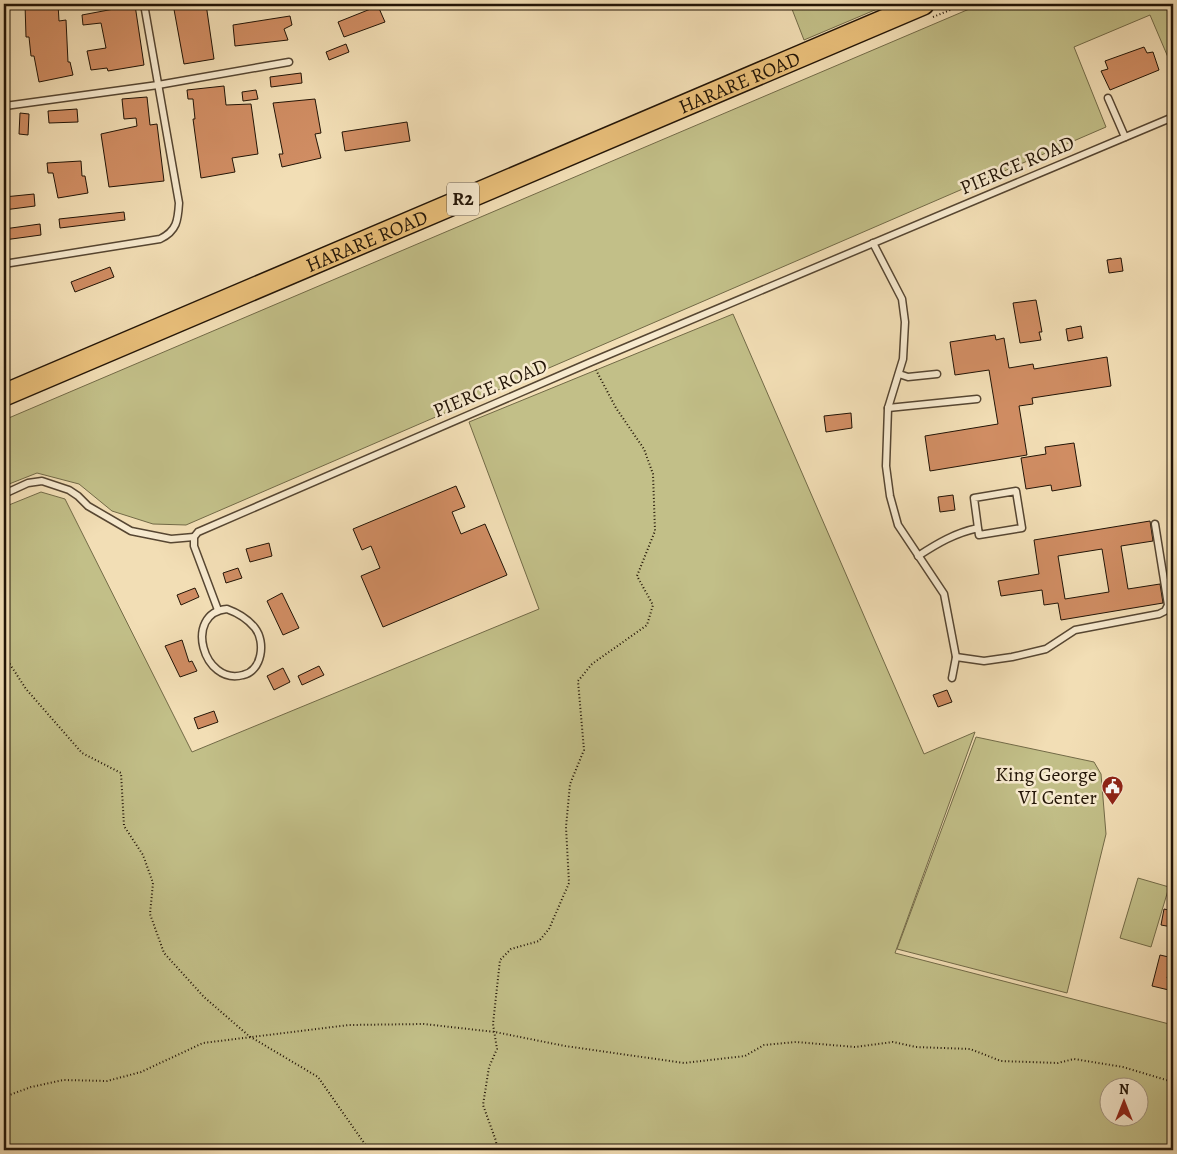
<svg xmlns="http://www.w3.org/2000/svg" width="1177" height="1154" font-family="Alegreya,serif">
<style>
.green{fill:#c2bf88;stroke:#726a47;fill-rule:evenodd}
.building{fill:#d08d63;stroke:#221406;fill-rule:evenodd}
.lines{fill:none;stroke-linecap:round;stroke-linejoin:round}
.service-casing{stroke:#564632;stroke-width:9}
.trunk-casing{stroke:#221406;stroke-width:24}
.path{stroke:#221406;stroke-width:2;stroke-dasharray:1 2.5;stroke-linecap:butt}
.service{stroke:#f7eacf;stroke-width:6}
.trunk{stroke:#e9bf7a;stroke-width:21}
.labels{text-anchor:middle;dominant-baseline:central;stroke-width:5;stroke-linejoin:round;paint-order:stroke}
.shield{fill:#f7eacf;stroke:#625442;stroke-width:1}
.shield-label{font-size:19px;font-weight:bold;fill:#221406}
.street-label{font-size:20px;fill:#221406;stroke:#f7eacf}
.poi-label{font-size:20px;fill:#221406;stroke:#f7eacf;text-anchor:end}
</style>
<rect width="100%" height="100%" fill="#f2deb5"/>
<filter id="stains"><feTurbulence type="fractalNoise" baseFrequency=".004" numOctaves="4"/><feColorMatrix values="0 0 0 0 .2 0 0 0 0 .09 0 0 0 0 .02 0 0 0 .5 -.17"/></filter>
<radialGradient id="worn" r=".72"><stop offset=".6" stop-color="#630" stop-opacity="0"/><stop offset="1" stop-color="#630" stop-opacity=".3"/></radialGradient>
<!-- green -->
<g class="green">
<polygon points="790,4 889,4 804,40"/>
<polygon points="981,4 1173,4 1173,69 1150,15 1074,47 1106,127 186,525 153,524 112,511 79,484 37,473 4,486 4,420"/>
<path d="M 733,314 L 924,754 L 975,732 L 895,953 L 1173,1025 L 1173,1150 L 4,1150 L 4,507 L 41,492 L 65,499 L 192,752 L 539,609 L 469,422 ZM 1140,1086 L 1140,1116 L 1110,1116 L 1110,1086 Z"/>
<polygon points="976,737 1094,762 1101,774 1106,834 1067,993 897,949"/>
<polygon points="1138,878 1169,887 1151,947 1120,938"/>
</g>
<!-- building -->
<g class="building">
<polygon points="25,4 58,4 59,21 66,20 68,62 70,62 73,75 39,82 34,56 31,56 29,37 26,37"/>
<polygon points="173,4 206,4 214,59 184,64"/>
<polygon points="135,5 144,65 108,71 107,68 91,70 87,51 106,48 101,23 83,25 82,15"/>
<polygon points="378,6 385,22 344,37 338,22"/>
<polygon points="290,16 292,25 284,29 288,40 235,46 233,25"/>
<polygon points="346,44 349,52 329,60 326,52"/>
<polygon points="1144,47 1147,53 1153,52 1159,70 1110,90 1101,71 1108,69 1105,61"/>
<polygon points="301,73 302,83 271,87 270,77"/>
<polygon points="224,86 226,105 251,104 258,154 232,158 235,172 201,178 193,119 195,119 193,99 188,99 187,90"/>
<polygon points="256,90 258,99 243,101 242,92"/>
<polygon points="147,97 150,125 157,124 164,181 109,187 101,134 137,126 136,118 124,119 122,99"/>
<polygon points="315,99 321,133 315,134 321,158 282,167 279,154 283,154 273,103"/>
<polygon points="77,109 78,122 49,123 48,111"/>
<polygon points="20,113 29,114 28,135 19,134"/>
<polygon points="407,122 410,141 345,151 342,132"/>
<polygon points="81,161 82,176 85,176 88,193 58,198 53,173 48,173 47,163"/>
<polygon points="34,194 35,206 4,210 4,197"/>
<polygon points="124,212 125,220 60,228 59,219"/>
<polygon points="40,224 41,235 4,240 4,229"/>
<polygon points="1121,258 1123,271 1109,273 1107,260"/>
<polygon points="110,267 114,277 75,292 71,282"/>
<polygon points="1036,300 1042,332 1039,332 1041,340 1020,343 1013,303"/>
<polygon points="1081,326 1083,338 1068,341 1066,329"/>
<polygon points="995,335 996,340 1004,338 1009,368 1033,364 1034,369 1107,357 1111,386 1032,398 1033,404 1019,406 1027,455 930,471 925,436 998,424 989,370 955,375 950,342"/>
<polygon points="851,413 852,428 826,432 824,416"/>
<polygon points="1074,443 1081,486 1052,491 1051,485 1026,489 1021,458 1046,454 1045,447"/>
<polygon points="456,486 465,507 452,512 461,534 485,524 507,575 383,627 361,576 380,568 371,546 362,550 353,529"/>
<polygon points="953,495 955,510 940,512 938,497"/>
<path d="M 1150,521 L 1153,541 L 1121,546 L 1128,589 L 1160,584 L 1163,603 L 1061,620 L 1058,603 L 1044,605 L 1042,590 L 1001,596 L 998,581 L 1039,574 L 1034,540 ZM 1102,549 L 1109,592 L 1065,599 L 1058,556 Z"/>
<polygon points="269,543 272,556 250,562 246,549"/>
<polygon points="238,568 242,578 226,583 223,573"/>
<polygon points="195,588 199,597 181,605 177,595"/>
<polygon points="282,593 299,628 283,635 267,601"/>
<polygon points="182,640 189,662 192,661 197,671 180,677 165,646"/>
<polygon points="319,666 324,675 302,685 298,676"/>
<polygon points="283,668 290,682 274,690 267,676"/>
<polygon points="947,690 952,702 938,707 933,695"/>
<polygon points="214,711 218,722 198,729 194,718"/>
<polygon points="1164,909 1173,911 1172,927 1161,925"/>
<polygon points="1160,955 1173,958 1167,978 1173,980 1173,991 1152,986"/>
</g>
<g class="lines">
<defs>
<g id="service">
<polyline points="1108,98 1125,137"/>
<polyline points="5,106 158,85 289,62"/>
<polyline points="873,243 902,299 905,322 903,359 888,408 886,466 890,496 898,525 944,594 956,657 952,678"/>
<path d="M 4,264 L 160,239 C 177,231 178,220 179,203 L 144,4"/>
<polyline points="899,374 908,377 937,374"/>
<polyline points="888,408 977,399"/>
<polyline points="4,494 28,483 42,481 69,490 78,496 88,506 131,531 171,539 194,537"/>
<path d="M 918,556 C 938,543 955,533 978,528 L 974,498 L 1016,491 L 1022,528 L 979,535 L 978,528"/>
<path d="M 227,609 C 238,613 247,618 255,628 C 266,642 262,671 243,675 C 203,686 183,613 227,609 Z"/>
<polyline points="218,610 194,546 194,537 198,532 591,362 1173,117"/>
<polyline points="956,657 984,661 1012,657 1046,649 1075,630 1159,614 1165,611 1168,605 1155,524"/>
</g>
<g id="trunk">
<path id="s1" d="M 4,395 L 923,4"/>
</g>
</defs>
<!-- service casing -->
<use href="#service" class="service-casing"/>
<!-- trunk casing -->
<use href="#trunk" class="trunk-casing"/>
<!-- path -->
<g class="path">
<polyline points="933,17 965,4"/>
<polyline points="4,655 26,689 82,753 121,773 124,826 143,855 153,883 150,914 164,953 204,997 249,1036 318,1077 369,1150"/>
<polyline points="4,1097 31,1087 63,1080 107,1081 141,1072 203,1043 349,1025 424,1024 495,1032 565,1046 684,1063 745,1056 764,1045 796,1042 855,1047 893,1042 916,1047 970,1049 1001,1061 1058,1063 1074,1059 1123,1067 1173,1082"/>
<polyline points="497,1150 496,1141 483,1105 489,1067 497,1049 493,1024 500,960 511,949 539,941 549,929 569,883 566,827 570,784 584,750 578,681 592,664 647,625 653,605 637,576 655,531 653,474 644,449 616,408 596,370"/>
</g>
<!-- service -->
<use href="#service" class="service"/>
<!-- trunk -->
<use href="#trunk" class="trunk"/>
</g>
<!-- icons -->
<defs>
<symbol id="civic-pin" viewBox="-11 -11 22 30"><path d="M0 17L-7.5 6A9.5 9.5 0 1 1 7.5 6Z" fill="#8f2418" stroke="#f7eacf"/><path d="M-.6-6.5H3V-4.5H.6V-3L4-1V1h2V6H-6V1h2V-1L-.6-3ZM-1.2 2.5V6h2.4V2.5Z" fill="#fff"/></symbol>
</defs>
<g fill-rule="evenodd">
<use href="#civic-pin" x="1100" y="774" width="25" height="34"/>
</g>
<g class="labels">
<!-- shield labels -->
<rect class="shield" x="447" y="182.5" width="32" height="33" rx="4"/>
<g class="shield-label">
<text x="463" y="199">R2</text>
</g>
<!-- street labels -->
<g class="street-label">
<text stroke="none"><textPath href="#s1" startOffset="799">HARARE ROAD</textPath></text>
<text transform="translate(1017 165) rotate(-23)">PIERCE ROAD</text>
<text stroke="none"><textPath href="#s1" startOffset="394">HARARE ROAD</textPath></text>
<text transform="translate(490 388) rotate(-23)">PIERCE ROAD</text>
</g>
<!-- poi labels -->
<g class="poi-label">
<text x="1097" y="774">King George<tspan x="1097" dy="23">VI Center</tspan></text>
</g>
</g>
<!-- margin -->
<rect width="1177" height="1154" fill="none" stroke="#f2deb5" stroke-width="20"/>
<rect x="5" y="5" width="1167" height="1144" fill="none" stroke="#221406" stroke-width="2.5"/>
<rect x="10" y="10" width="1157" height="1134" fill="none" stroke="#221406"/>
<!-- north arrow -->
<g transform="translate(1124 1102)"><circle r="24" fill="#f7eacf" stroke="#a2947f"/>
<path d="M0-4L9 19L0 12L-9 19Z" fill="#8f2418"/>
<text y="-8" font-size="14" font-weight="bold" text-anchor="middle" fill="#221406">N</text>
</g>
<rect width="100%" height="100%" filter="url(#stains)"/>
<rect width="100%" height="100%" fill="url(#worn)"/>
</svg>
